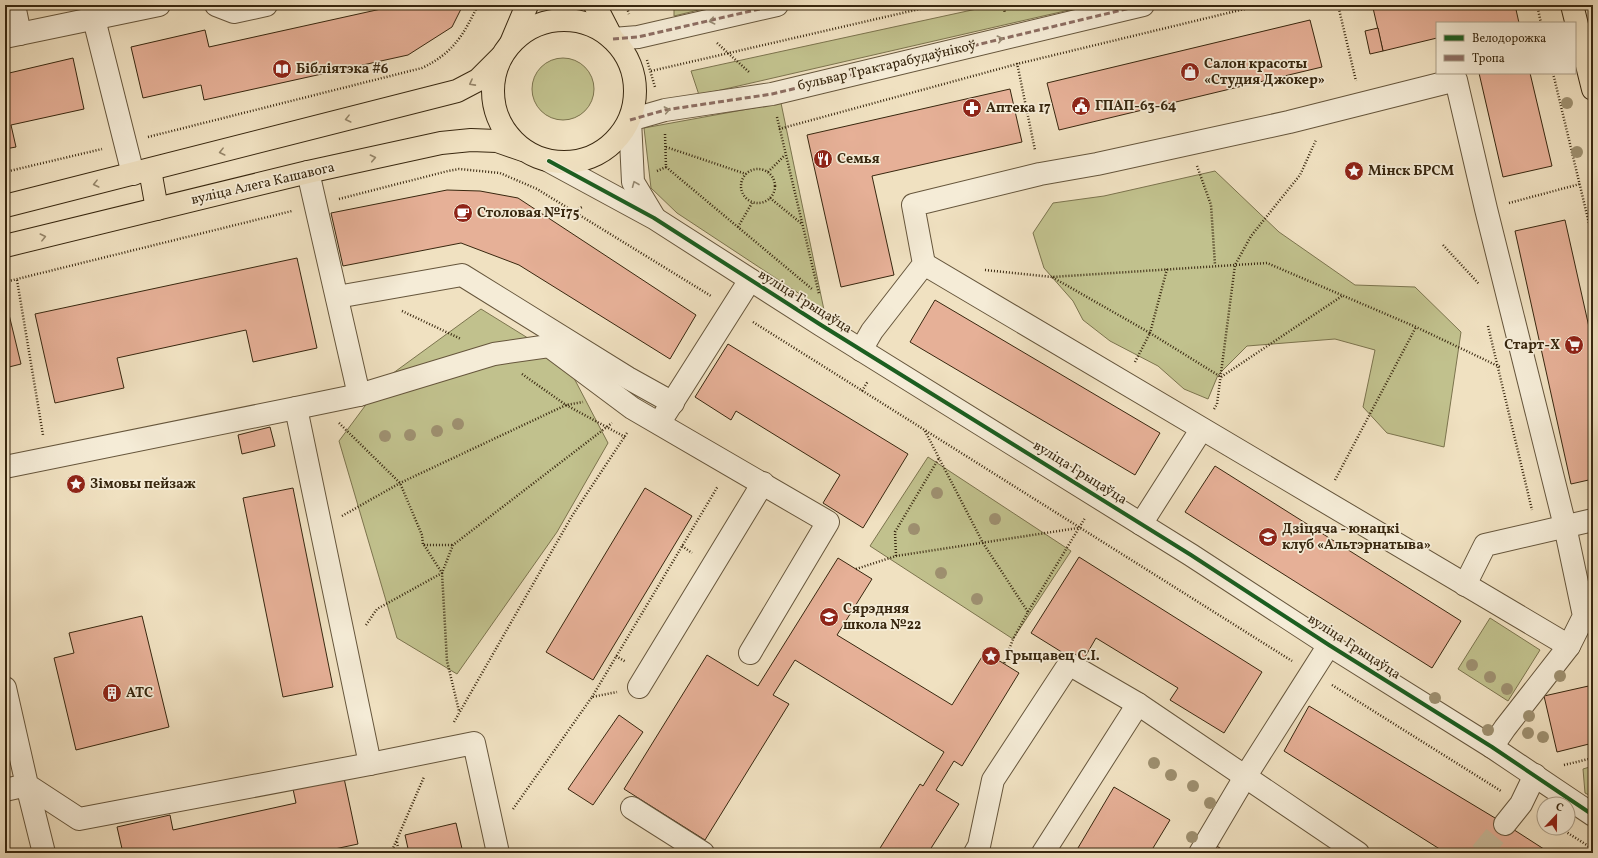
<svg xmlns="http://www.w3.org/2000/svg" width="1598" height="858" font-family="Vollkorn,serif">
<style>
.green{fill:#c1c18d;stroke:#7c744e}
.building{fill:#e6b097;stroke:#38270f}
.lines{fill:none;stroke-linecap:round;stroke-linejoin:round}
.minor-tunnel{stroke:#cbbc9d;stroke-width:22;stroke-dasharray:22 11;stroke-linecap:butt}
.minor-casing{stroke:#66563c;stroke-width:24}
.major-casing{stroke:#38270f;stroke-width:24}
.path{stroke:#38270f;stroke-width:2.5;stroke-dasharray:1 2;stroke-linecap:butt}
.minor{stroke:#f5ecd7;stroke-width:22}
.major{stroke:#f0e1c1;stroke-width:22}
.quiet{stroke:#8d6e63;stroke-width:3;stroke-dasharray:6 3;stroke-linecap:butt}
.cycleway-casing{stroke:#f5ecd7;stroke-width:6}
.cycleway{stroke:#1b5e20;stroke-width:4}
.tree{fill:#9e9070}
.oneway{stroke:#968a73}
.oneway2{stroke:#948468}
.labels{text-anchor:middle;dominant-baseline:central;stroke-width:3.5;stroke-linejoin:round;paint-order:stroke}
.poi-label{font-size:14px;font-weight:bold;fill:#38270f;stroke:#f5ecd7;text-anchor:start}
.street-label{font-size:14px;fill:#38270f;stroke:#f5ecd7}
</style>
<rect width="100%" height="100%" fill="#f0e1c1"/>
<filter id="stains"><feTurbulence type="fractalNoise" baseFrequency=".005" numOctaves="4"/><feColorMatrix values="0 0 0 0 .2 0 0 0 0 .09 0 0 0 0 .02 0 0 0 .5 -.17"/></filter>
<radialGradient id="worn" r=".72"><stop offset=".6" stop-color="#630" stop-opacity="0"/><stop offset="1" stop-color="#630" stop-opacity=".3"/></radialGradient>
<!-- green -->
<g class="green">
<polygon points="674,5 719,5 674,16"/>
<polygon points="995,5 1091,5 699,95 691,71"/>
<circle cx="563" cy="89" r="31"/>
<polygon points="781,103 824,310 677,213 651,188 644,128"/>
<polygon points="1215,171 1279,232 1355,285 1415,287 1461,332 1444,447 1387,433 1363,407 1375,350 1335,339 1247,346 1218,375 1208,399 1184,389 1158,366 1110,341 1083,320 1073,301 1044,268 1033,233 1053,203 1104,196"/>
<polygon points="481,309 565,361 608,443 557,532 457,674 397,638 339,441 385,379"/>
<polygon points="928,457 1071,551 1013,639 870,546"/>
<polygon points="1490,618 1540,650 1508,701 1458,669"/>
<polygon points="1593,766 1593,797 1585,793 1583,769"/>
</g>
<!-- building -->
<g class="building">
<polygon points="388,5 463,5 452,27 408,55 204,100 201,85 143,98 131,47 205,30 209,47 381,9"/>
<polygon points="1383,5 1515,5 1519,23 1437,23 1437,38 1383,51 1373,8"/>
<polygon points="1310,20 1322,67 1059,130 1047,83"/>
<polygon points="1378,28 1383,51 1370,54 1365,31"/>
<polygon points="73,58 84,109 11,125 16,147 5,149 5,74"/>
<polygon points="1479,73 1530,73 1552,166 1503,177"/>
<polygon points="1010,89 1022,142 872,176 894,275 841,287 807,135"/>
<polygon points="447,190 480,191 518,198 696,315 670,359 519,265 461,243 343,266 331,213"/>
<polygon points="1565,220 1593,345 1593,479 1571,484 1515,231"/>
<polygon points="297,258 317,348 253,362 246,330 117,358 124,388 55,403 35,314"/>
<polygon points="5,298 21,364 5,368"/>
<polygon points="935,300 1160,433 1135,475 910,342"/>
<polygon points="728,344 908,454 863,528 823,503 840,475 736,411 731,420 695,397"/>
<polygon points="270,427 275,446 242,454 238,435"/>
<polygon points="1215,466 1461,621 1432,668 1185,512"/>
<polygon points="293,488 333,687 283,697 243,498"/>
<polygon points="645,488 692,516 593,680 546,652"/>
<polygon points="1079,557 1262,672 1224,733 1170,700 1178,688 1096,638 1081,664 1031,633"/>
<polygon points="838,558 872,579 837,635 952,705 985,652 1019,673 962,766 954,761 936,790 959,804 928,853 877,853 920,784 923,786 944,752 795,660 773,695 789,704 705,840 624,789 707,655 758,686"/>
<polygon points="142,616 169,727 76,750 54,658 74,653 69,633"/>
<polygon points="1593,685 1593,743 1557,752 1544,696"/>
<polygon points="1309,706 1505,824 1550,853 1446,853 1284,751"/>
<polygon points="619,715 643,732 593,805 568,789"/>
<polygon points="344,778 358,844 316,853 123,853 117,827 170,815 173,830 296,803 293,789"/>
<polygon points="1114,787 1170,820 1150,853 1075,853"/>
<polygon points="456,823 463,853 409,853 405,835"/>
<polygon points="1215,845 1228,853 1211,853"/>
</g>
<g class="lines">
<!-- minor-tunnel -->
<polyline class="minor-tunnel" points="1481,853 1505,824"/>
<defs>
<g id="minor">
<polyline points="14,5 20,34"/>
<polyline points="216,5 234,12 266,5"/>
<polyline points="94,19 133,174"/>
<polyline points="5,37 159,5"/>
<polyline points="613,39 638,37 777,5"/>
<polyline points="549,161 654,218 821,325 1191,555 1329,645 1492,747 1593,815"/>
<polyline points="308,172 359,395"/>
<polyline points="654,217 633,182 630,120 665,110 772,94 1143,5"/>
<polyline points="924,264 1569,646"/>
<polyline points="337,297 462,275 628,378 673,403"/>
<polyline points="861,350 872,331 924,264 913,205 1040,174 1097,164 1289,122 1456,80 1486,209 1565,526 1584,616 1569,646 1505,728 1492,747"/>
<polyline points="296,408 359,395 494,354 549,346 632,408 828,522 750,653"/>
<polyline points="665,414 750,280"/>
<polyline points="5,467 296,408 370,764"/>
<polyline points="1141,524 1201,430"/>
<polyline points="1465,585 1485,545 1593,520"/>
<polyline points="639,687 763,483"/>
<polyline points="5,688 27,785 79,819 370,764 474,743 498,853"/>
<polyline points="5,790 27,785 44,853"/>
<polyline points="632,808 703,853"/>
<polyline points="1505,824 1521,804 1535,775"/>
<polyline points="975,853 979,846 993,780 1069,664 1138,704 1358,853"/>
<polyline points="1043,853 1138,704"/>
<polyline points="1200,853 1245,777 1329,645"/>
</g>
<g id="major">
<polyline points="595,5 611,36"/>
<polyline points="1572,5 1593,89"/>
<circle cx="564" cy="91" r="71"/>
<polyline points="511,43 527,5"/>
<polyline points="150,170 157,209"/>
<polyline points="5,206 457,91 478,80 501,57"/>
<polyline points="5,246 308,172 441,143 471,140 497,141 523,150"/>
</g>
</defs>
<!-- minor casing -->
<use href="#minor" class="minor-casing"/>
<!-- major casing -->
<use href="#major" class="major-casing"/>
<!-- path -->
<g class="path">
<polyline points="626,5 629,14"/>
<polyline points="1003,5 1005,13"/>
<polyline points="1338,5 1356,81"/>
<polyline points="1537,5 1541,23"/>
<polyline points="717,43 749,72"/>
<polyline points="647,60 655,87"/>
<polyline points="1017,63 1035,150"/>
<polyline points="651,71 937,5"/>
<polyline points="1553,73 1593,240"/>
<polyline points="777,117 819,294"/>
<polyline points="779,129 1017,64 1261,5"/>
<polyline points="665,134 666,167 812,289"/>
<path d="M 148,137 L 422,68 C 453,53 463,36 478,5"/>
<polyline points="666,147 746,174"/>
<polyline points="1197,166 1211,205 1215,265"/>
<circle cx="758" cy="186" r="17"/>
<polyline points="657,171 666,167"/>
<polyline points="5,172 102,149"/>
<polyline points="768,172 785,155"/>
<polyline points="770,198 802,224"/>
<polyline points="339,199 448,171 459,169 500,173 537,189 711,296"/>
<polyline points="1509,203 1580,184"/>
<polyline points="573,212 582,207"/>
<polyline points="738,227 752,203"/>
<polyline points="1443,245 1479,284"/>
<polyline points="1167,269 1150,333 1221,377 1342,296"/>
<polyline points="985,270 1052,277"/>
<polyline points="17,280 43,435"/>
<polyline points="5,282 292,211"/>
<polyline points="402,311 461,339"/>
<polyline points="753,322 1292,661"/>
<polyline points="1488,326 1532,510"/>
<polyline points="1135,362 1150,333 1052,277 1235,265 1251,236 1300,175 1316,140"/>
<polyline points="522,374 566,405 625,437"/>
<polyline points="862,391 868,381"/>
<polyline points="1214,409 1217,404 1235,265 1267,263 1416,327 1500,367"/>
<polyline points="339,423 400,483 422,535 423,545 452,545"/>
<polyline points="925,431 983,543 1028,612 1013,639 1004,664"/>
<polyline points="1335,480 1416,327"/>
<polyline points="342,516 400,483 566,405 583,402"/>
<polyline points="424,545 442,573 447,661 459,711"/>
<polyline points="682,546 692,553"/>
<polyline points="896,556 895,532 939,458"/>
<polyline points="856,569 896,556 1078,528"/>
<polyline points="1028,612 1085,518"/>
<polyline points="366,625 377,609 442,573 453,545 612,423"/>
<polyline points="616,656 626,662"/>
<polyline points="1332,685 1501,791"/>
<polyline points="592,697 718,486"/>
<polyline points="454,722 572,516 627,433"/>
<polyline points="1564,765 1593,758"/>
<polyline points="513,809 592,697 617,692"/>
<polyline points="1560,828 1593,849"/>
<polyline points="397,842 399,853"/>
<polyline points="391,853 424,777"/>
</g>
<!-- minor -->
<use href="#minor" class="minor"/>
<!-- major -->
<use href="#major" class="major"/>
<!-- quiet -->
<g class="quiet">
<polyline points="613,39 638,37 777,5"/>
<polyline points="630,120 665,110 772,94 1143,5"/>
</g>
<defs>
<polyline id="cycleway" points="549,161 654,218 821,325 1191,555 1329,645 1492,747 1593,815"/>
</defs>
<!-- cycleway casing -->
<use href="#cycleway" class="cycleway-casing"/>
<!-- cycleway -->
<use href="#cycleway" class="cycleway"/>
</g>
<!-- trees -->
<g class="tree">
<circle cx="1567" cy="103" r="6"/>
<circle cx="1577" cy="152" r="6"/>
<circle cx="458" cy="424" r="6"/>
<circle cx="437" cy="431" r="6"/>
<circle cx="410" cy="435" r="6"/>
<circle cx="385" cy="436" r="6"/>
<circle cx="937" cy="493" r="6"/>
<circle cx="995" cy="519" r="6"/>
<circle cx="914" cy="529" r="6"/>
<circle cx="941" cy="573" r="6"/>
<circle cx="977" cy="599" r="6"/>
<circle cx="1472" cy="665" r="6"/>
<circle cx="1560" cy="676" r="6"/>
<circle cx="1490" cy="677" r="6"/>
<circle cx="1507" cy="689" r="6"/>
<circle cx="1435" cy="698" r="6"/>
<circle cx="1529" cy="716" r="6"/>
<circle cx="1488" cy="730" r="6"/>
<circle cx="1528" cy="733" r="6"/>
<circle cx="1543" cy="737" r="6"/>
<circle cx="1154" cy="763" r="6"/>
<circle cx="1171" cy="775" r="6"/>
<circle cx="1193" cy="786" r="6"/>
<circle cx="1210" cy="803" r="6"/>
<circle cx="1192" cy="837" r="6"/>
</g>
<!-- one-way arrows -->
<defs><path id="oneway-chevron" d="M-2-3.5L2.5 0L-2 3.5" fill="none" stroke-width="1.6" stroke-linecap="round" stroke-linejoin="round"/></defs>
<g class="oneway">
<use href="#oneway-chevron" transform="translate(712 21) rotate(167)"/>
<use href="#oneway-chevron" transform="translate(1000 39) rotate(-13)"/>
<use href="#oneway-chevron" transform="translate(667 110) rotate(-11)"/>
<use href="#oneway-chevron" transform="translate(635 184) rotate(-112)"/>
</g>
<g class="oneway2">
<use href="#oneway-chevron" transform="translate(472 83) rotate(152)"/>
<use href="#oneway-chevron" transform="translate(348 119) rotate(166)"/>
<use href="#oneway-chevron" transform="translate(222 152) rotate(166)"/>
<use href="#oneway-chevron" transform="translate(373 158) rotate(-12)"/>
<use href="#oneway-chevron" transform="translate(96 184) rotate(166)"/>
<use href="#oneway-chevron" transform="translate(43 237) rotate(-14)"/>
</g>
<!-- icons -->
<defs>
<symbol id="library-disc" viewBox="-11 -11 22 22"><circle r="9.5" fill="#8f2418" stroke="#f5ecd7"/><path d="M-6-4Q-3-5.5-.7-3.5V5Q-3 3-6 4ZM6-4Q3-5.5 .7-3.5V5Q3 3 6 4Z" fill="#fff"/></symbol>
<symbol id="shop-disc" viewBox="-11 -11 22 22"><circle r="9.5" fill="#8f2418" stroke="#f5ecd7"/><path d="M-5-2.5h2.3a2.7 3.5 0 0 1 5.4 0H5L5.5 6h-11ZM-1.5-2.5h3a1.5 2.3 0 0 0-3 0Z" fill="#fff"/></symbol>
<symbol id="civic-disc" viewBox="-11 -11 22 22"><circle r="9.5" fill="#8f2418" stroke="#f5ecd7"/><path d="M-.6-6.5H3V-4.5H.6V-3L4-1V1h2V6H-6V1h2V-1L-.6-3ZM-1.2 2.5V6h2.4V2.5Z" fill="#fff"/></symbol>
<symbol id="pharmacy-disc" viewBox="-11 -11 22 22"><circle r="9.5" fill="#8f2418" stroke="#f5ecd7"/><path d="M-2-6h4v4h4v4h-4v4h-4v-4h-4v-4h4Z" fill="#fff"/></symbol>
<symbol id="restaurant-disc" viewBox="-11 -11 22 22"><circle r="9.5" fill="#8f2418" stroke="#f5ecd7"/><path d="M-5-6h1v4h1v-4h1v4h1v-4h1v5L-1.5 .5V6h-2V.5L-5-1ZM5-6V6H3V1.5H1.5Q1.5-4 5-6Z" fill="#fff"/></symbol>
<symbol id="sight-disc" viewBox="-11 -11 22 22"><circle r="9.5" fill="#8f2418" stroke="#f5ecd7"/><path d="M0-6L1.8-2.2L6-1.7L2.9 1.2L3.7 5.4L0 3.3L-3.7 5.4L-2.9 1.2L-6-1.7L-1.8-2.2Z" fill="#fff"/></symbol>
<symbol id="cafe-disc" viewBox="-11 -11 22 22"><circle r="9.5" fill="#8f2418" stroke="#f5ecd7"/><path d="M-5.5-4.5H6V0H3Q3 3.5 0 3.5H-2.5Q-5.5 3.5-5.5 0ZM3-3.2v2h1.7v-2ZM-6 4.5H4V6H-6Z" fill="#fff"/></symbol>
<symbol id="supermarket-disc" viewBox="-11 -11 22 22"><circle r="9.5" fill="#8f2418" stroke="#f5ecd7"/><path d="M-6-5.5h2.5l.6 2H6L4.5 2H-2.5L-4.4-4H-6ZM-1.5 3.2a1.3 1.3 0 1 0 .1 0ZM3 3.2a1.3 1.3 0 1 0 .1 0Z" fill="#fff"/></symbol>
<symbol id="school-disc" viewBox="-11 -11 22 22"><circle r="9.5" fill="#8f2418" stroke="#f5ecd7"/><path d="M0-5L7-2L0 1L-7-2ZM-4 1L0 2.5L4 1V4Q0 6-4 4Z" fill="#fff"/></symbol>
<symbol id="building-disc" viewBox="-11 -11 22 22"><circle r="9.5" fill="#8f2418" stroke="#f5ecd7"/><path d="M-4-6H4V6H1V3H-1V6H-4ZM-2.5-4.3h1.7v1.8h-1.7ZM.8-4.3h1.7v1.8H.8ZM-2.5-1h1.7V.8h-1.7ZM.8-1h1.7V.8H.8Z" fill="#fff"/></symbol>
</defs>
<g fill-rule="evenodd">
<use href="#library-disc" x="271" y="58" width="22" height="22"/>
<use href="#shop-disc" x="1179" y="61" width="22" height="22"/>
<use href="#civic-disc" x="1070" y="95" width="22" height="22"/>
<use href="#pharmacy-disc" x="961" y="97" width="22" height="22"/>
<use href="#restaurant-disc" x="812" y="148" width="22" height="22"/>
<use href="#sight-disc" x="1343" y="160" width="22" height="22"/>
<use href="#cafe-disc" x="452" y="202" width="22" height="22"/>
<use href="#supermarket-disc" x="1563" y="334" width="22" height="22"/>
<use href="#sight-disc" x="65" y="473" width="22" height="22"/>
<use href="#school-disc" x="1257" y="526" width="22" height="22"/>
<use href="#school-disc" x="818" y="606" width="22" height="22"/>
<use href="#sight-disc" x="980" y="645" width="22" height="22"/>
<use href="#building-disc" x="101" y="682" width="22" height="22"/>
</g>
<g class="labels">
<!-- poi labels -->
<g class="poi-label">
<text x="1204" y="64">Салон красоты<tspan x="1204" dy="16">«Студия Джокер»</tspan></text>
<text x="296" y="69">Бібліятэка #6</text>
<text x="1095" y="106">ГПАП-63-64</text>
<text x="986" y="108">Аптека 17</text>
<text x="837" y="159">Семья</text>
<text x="1368" y="171">Мінск БРСМ</text>
<text x="477" y="213">Столовая №175</text>
<text x="1560" y="345" text-anchor="end">Старт-X</text>
<text x="90" y="484">Зімовы пейзаж</text>
<text x="1282" y="529">Дзіцяча - юнацкі<tspan x="1282" dy="16">клуб «Альтэрнатыва»</tspan></text>
<text x="843" y="609">Сярэдняя<tspan x="843" dy="16">школа №22</tspan></text>
<text x="1005" y="656">Грыцавец С.І.</text>
<text x="126" y="693">АТС</text>
</g>
<!-- street labels -->
<g class="street-label">
<text transform="translate(887 66) rotate(-13)">бульвар Трактарабудаўнікоў</text>
<text transform="translate(263 184) rotate(-13)">вуліца Алега Кашавога</text>
<text transform="translate(805 302) rotate(32)">вуліца Грыцаўца</text>
<text transform="translate(1080 473) rotate(32)">вуліца Грыцаўца</text>
<text transform="translate(1354 647) rotate(33)">вуліца Грыцаўца</text>
</g>
</g>
<!-- margin -->
<rect width="1598" height="858" fill="none" stroke="#f0e1c1" stroke-width="20"/>
<rect x="6" y="6" width="1586" height="846" fill="none" stroke="#38270f" stroke-width="2"/>
<rect x="10" y="10" width="1578" height="838" fill="none" stroke="#38270f"/>
<!-- legend -->
<rect x="1436" y="22" width="140" height="52" fill="#f5ecd7" stroke="#a99d87"/>
<rect x="1444" y="35" width="20" height="6" fill="#1b5e20" stroke="#a99d87"/>
<text x="1472" y="42" font-size="12" fill="#38270f">Велодорожка</text>
<rect x="1444" y="55" width="20" height="6" fill="#8d6e63" stroke="#a99d87"/>
<text x="1472" y="62" font-size="12" fill="#38270f">Тропа</text>
<!-- north arrow -->
<g transform="translate(1556 816) rotate(22)"><circle r="19" fill="#f5ecd7" stroke="#a99d87"/>
<path d="M0-3L7 15L0 10L-7 15Z" fill="#8f2418"/>
<text y="-6" font-size="11" font-weight="bold" text-anchor="middle" fill="#38270f">С</text>
</g>
<rect width="100%" height="100%" filter="url(#stains)"/>
<rect width="100%" height="100%" fill="url(#worn)"/>
</svg>
